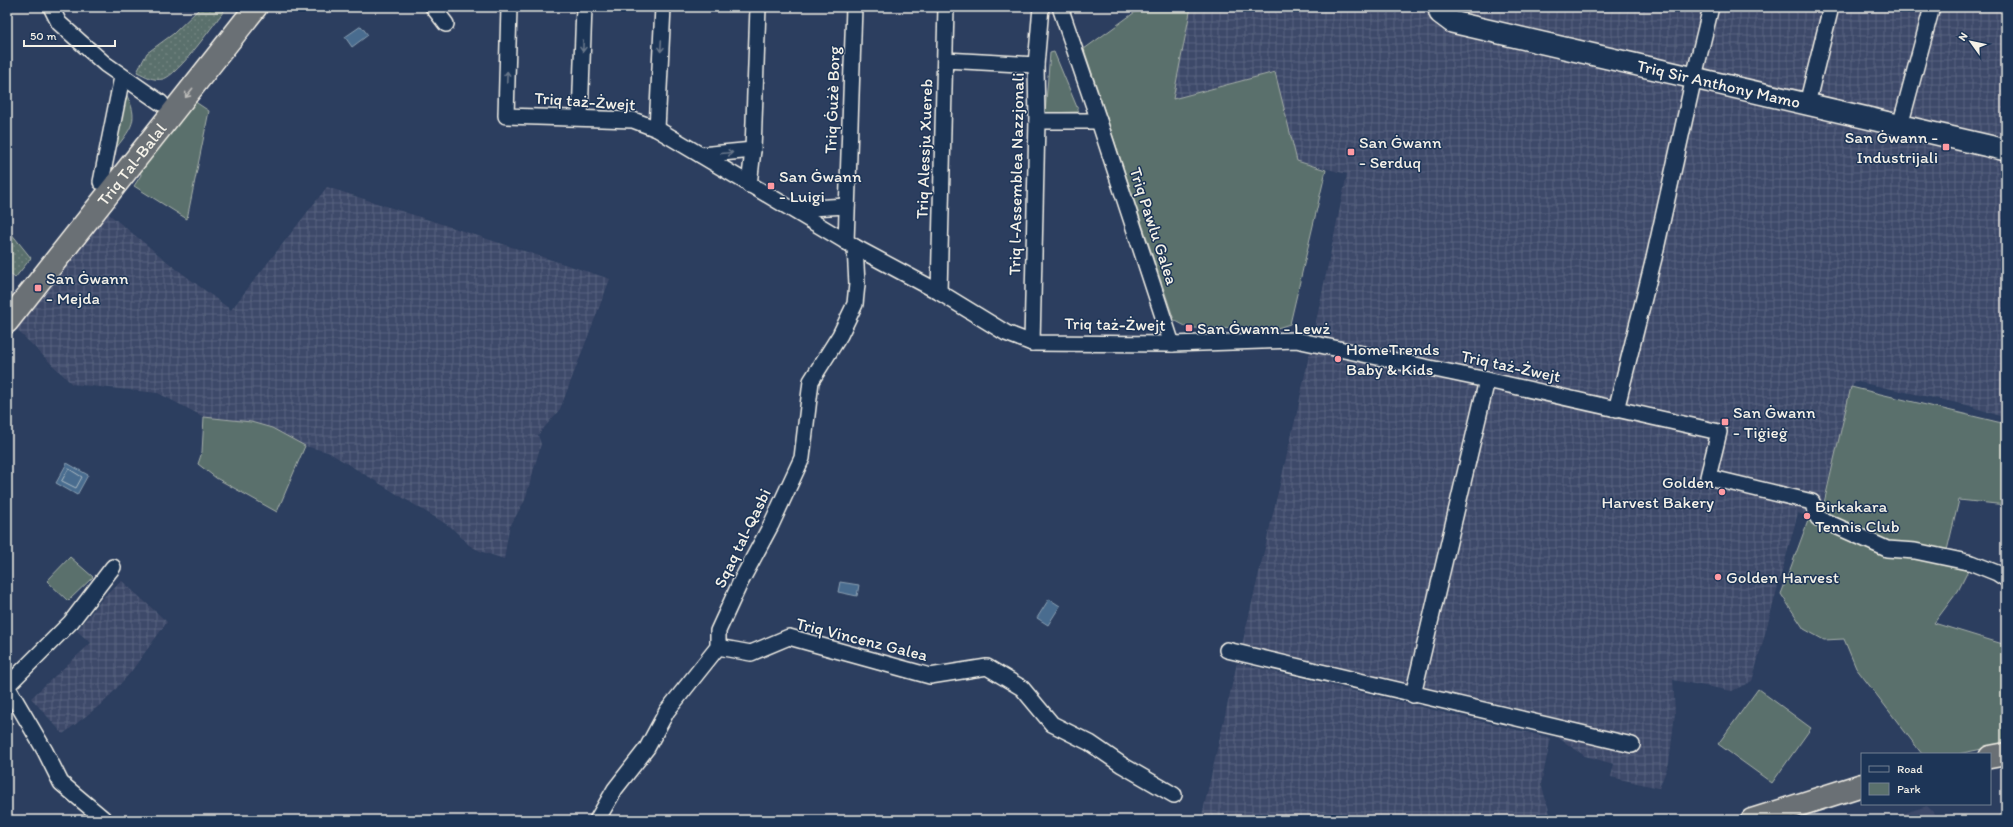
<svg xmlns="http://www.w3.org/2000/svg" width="2013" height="827" font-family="Itim,sans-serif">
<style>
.built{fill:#3e4969}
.industrial{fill:url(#industrial-grid)}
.green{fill:#5a706c;stroke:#a7b0aa}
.garden{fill:url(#garden-dots);stroke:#a7b0aa}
.water{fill:#486c8f;stroke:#8da1b3}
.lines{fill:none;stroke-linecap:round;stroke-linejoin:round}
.shore{stroke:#afbcc4;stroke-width:1}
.minor-casing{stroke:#f4f1e8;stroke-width:18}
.secondary-casing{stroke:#f4f1e8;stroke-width:24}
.trunk-casing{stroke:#f4f1e8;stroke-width:25}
.minor{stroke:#1d3557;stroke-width:15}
.secondary{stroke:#1d3557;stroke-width:21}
.trunk{stroke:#6b6f75;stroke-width:22}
.oneway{stroke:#68778a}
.oneway2{stroke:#bdbdba}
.poi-dot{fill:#ff9aa2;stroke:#1d3557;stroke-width:1.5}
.labels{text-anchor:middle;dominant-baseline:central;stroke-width:3;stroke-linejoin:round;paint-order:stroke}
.street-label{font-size:17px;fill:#f4f1e8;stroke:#1d3557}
.poi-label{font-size:17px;fill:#f4f1e8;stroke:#1d3557;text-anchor:start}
</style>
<defs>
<pattern id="industrial-grid" width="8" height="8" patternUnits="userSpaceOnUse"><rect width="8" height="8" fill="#3e4969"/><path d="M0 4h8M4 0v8" fill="none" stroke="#5a647e"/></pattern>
<pattern id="garden-dots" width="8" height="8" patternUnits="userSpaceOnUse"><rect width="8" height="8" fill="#5a706c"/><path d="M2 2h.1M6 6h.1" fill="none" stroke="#728581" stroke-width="1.8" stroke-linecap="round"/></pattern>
</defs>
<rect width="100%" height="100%" fill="#2c3e5f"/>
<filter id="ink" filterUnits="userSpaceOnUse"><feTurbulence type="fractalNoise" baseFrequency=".025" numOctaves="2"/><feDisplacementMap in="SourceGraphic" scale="8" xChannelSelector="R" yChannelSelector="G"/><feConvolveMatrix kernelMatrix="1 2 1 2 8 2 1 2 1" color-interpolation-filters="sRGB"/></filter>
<g filter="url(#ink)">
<!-- built -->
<polygon class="built" points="1927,806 1933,812 1936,820 1883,820"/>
<!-- industrial -->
<g class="industrial">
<polygon points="1191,7 2006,7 2006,418 1967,405 1854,381 1818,520 1798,513 1752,681 1732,691 1673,680 1675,713 1669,763 1659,788 1611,777 1614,764 1585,756 1513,707 1403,684 1242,645 1298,408 1347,174 1297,161 1275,72 1172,99"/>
<polygon points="327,187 610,279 560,409 538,435 541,444 525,500 509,528 504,559 480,551 469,545 451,527 328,452 305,446 272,428 251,422 204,417 158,393 72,384 16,329 105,211 175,268 231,310"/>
<polygon points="122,581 167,622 130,673 105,701 63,734 31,698 91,643 77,631 107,593"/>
<polygon points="1237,663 1551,738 1541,784 1552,820 1201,820"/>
</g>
<!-- green -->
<g class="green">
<polygon points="1142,7 1191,7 1173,99 1275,72 1297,161 1326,170 1290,324 1274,329 1189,328 1174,320 1084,49"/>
<polygon points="1054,52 1079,112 1045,113 1050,53"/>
<path d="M 125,92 C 141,121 131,128 113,152 Z"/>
<polygon points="194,101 209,111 187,219 134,186 141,175 140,170"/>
<polygon points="1851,387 2006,424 2006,505 1959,500 1944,563 1968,571 1958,591 1934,623 2006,645 2006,744 1958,754 1922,754 1856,668 1844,639 1824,640 1804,629 1781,594 1809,518 1818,520 1823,507"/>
<polygon points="204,417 251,422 272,428 305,446 277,512 216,478 198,464 202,452"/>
<polygon points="70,557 93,577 68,601 47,581"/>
<polygon points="1758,689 1811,728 1772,783 1718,744"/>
</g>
<!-- garden -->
<g class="garden">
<path d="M 201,7 L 227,7 C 216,21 178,76 163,79 C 153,81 146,76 137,72 L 147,53 L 173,34 Z"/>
<polygon points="7,228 31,258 15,278 7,271"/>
</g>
<!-- water -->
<g class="water">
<polygon points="361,26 368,35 352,47 345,37"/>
<polygon points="67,463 88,475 77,495 56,483"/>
<polygon points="840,582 859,585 857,596 838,592"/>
<polygon points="1049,599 1060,606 1048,625 1037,618"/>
</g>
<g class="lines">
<!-- shore -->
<polygon class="shore" points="69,469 82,477 76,488 62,481"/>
<defs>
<g id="minor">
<polyline points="51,7 59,23 105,64 161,103"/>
<polyline points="433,7 446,24"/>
<polyline points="509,7 506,116 633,120 657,129 855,247 939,292 1006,333 1032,343 1172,344 1296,340 1487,380 1719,432 1708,477 1812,502 1818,518 1887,549 1915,551 1972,563 1997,573 2006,579"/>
<polyline points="1060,7 1099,121 1172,344"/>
<polyline points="945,60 1036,65"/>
<polyline points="1807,104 1831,7"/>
<polyline points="580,117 584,7"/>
<polyline points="1037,121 1099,121"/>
<polyline points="1900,126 1932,7"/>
<polyline points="657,129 663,7"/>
<polyline points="701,155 753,150"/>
<polyline points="101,182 122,77"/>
<polyline points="749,185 753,150 758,7"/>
<polyline points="793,209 847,206"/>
<polyline points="846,242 854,7"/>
<polyline points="939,292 946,7"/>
<polyline points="1032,343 1037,121 1036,65 1041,7"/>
<polyline points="1616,410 1654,258 1694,77 1711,7"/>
<polyline points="718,647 751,653 789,637 930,676 987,667 1022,688 1052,724 1090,743 1122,765 1174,795"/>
<polyline points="1227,650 1632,745"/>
<polyline points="1413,695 1487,380"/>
<polyline points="105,820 61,783 45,751 7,686 71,622 113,567"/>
<polyline points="597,820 615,789 647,748 667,711 718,647 718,631 740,583 771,525 802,458 811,381 840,335 855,304 857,284 855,247"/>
</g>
<g id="secondary">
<path id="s1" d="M 1439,7 L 1440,13 L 1452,22 L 2006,150"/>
</g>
<g id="trunk">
<path id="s2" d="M 7,322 L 256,7"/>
<polyline points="1990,757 2006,754"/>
<polyline points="1752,820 1862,785"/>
</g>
</defs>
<!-- minor casing -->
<use href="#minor" class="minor-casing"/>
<!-- secondary casing -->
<use href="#secondary" class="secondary-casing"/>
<!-- trunk casing -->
<use href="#trunk" class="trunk-casing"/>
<!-- minor -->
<use href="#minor" class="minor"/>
<!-- secondary -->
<use href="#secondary" class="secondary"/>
<!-- trunk -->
<use href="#trunk" class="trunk"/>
</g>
<!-- one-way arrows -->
<defs><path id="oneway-shaft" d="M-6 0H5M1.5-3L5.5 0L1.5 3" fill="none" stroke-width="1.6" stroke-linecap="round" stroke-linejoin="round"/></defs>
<g class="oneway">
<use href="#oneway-shaft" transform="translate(583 46) rotate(92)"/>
<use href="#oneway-shaft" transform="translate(661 46) rotate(93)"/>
<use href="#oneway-shaft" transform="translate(507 77) rotate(-88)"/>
<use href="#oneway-shaft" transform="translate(727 153) rotate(-5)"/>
</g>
<use class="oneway2" href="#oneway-shaft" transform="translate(189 93) rotate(128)"/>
</g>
<!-- markers -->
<g class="poi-dot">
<rect x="1942" y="143" width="8" height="8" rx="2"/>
<rect x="1347" y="148" width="8" height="8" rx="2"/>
<rect x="767" y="182" width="8" height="8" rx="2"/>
<rect x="34" y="284" width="8" height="8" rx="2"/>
<rect x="1185" y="324" width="8" height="8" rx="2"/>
<circle cx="1338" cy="359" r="4"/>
<rect x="1721" y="418" width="8" height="8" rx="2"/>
<circle cx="1722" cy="492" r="4"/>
<circle cx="1807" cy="516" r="4"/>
<circle cx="1718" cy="577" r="4"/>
</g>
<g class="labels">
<!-- street labels -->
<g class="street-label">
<text stroke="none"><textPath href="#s1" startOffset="295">Triq Sir Anthony Mamo</textPath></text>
<text transform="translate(832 100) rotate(-88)">Triq Ġużè Borg</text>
<text transform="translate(585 101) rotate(4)">Triq taż-Żwejt</text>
<text transform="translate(924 149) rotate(-88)">Triq Alessju Xuereb</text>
<text stroke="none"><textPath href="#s2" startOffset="201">Triq Tal-Balal</textPath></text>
<text transform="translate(1016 174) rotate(-89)">Triq l-Assemblea Nazzjonali</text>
<text transform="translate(1154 226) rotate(72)">Triq Pawlu Galea</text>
<text transform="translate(1115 324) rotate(1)">Triq taż-Żwejt</text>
<text transform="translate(1511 366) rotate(12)">Triq taż-Żwejt</text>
<text transform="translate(742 538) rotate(-64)">Sqaq tal-Qasbi</text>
<text transform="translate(862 639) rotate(14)">Triq Vincenz Galea</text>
</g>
<!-- poi labels -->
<g class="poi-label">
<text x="1938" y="137" text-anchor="end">San Ġwann -<tspan x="1938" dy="20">Industrijali</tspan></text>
<text x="1359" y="142">San Ġwann<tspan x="1359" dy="20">- Serduq</tspan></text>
<text x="779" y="176">San Ġwann<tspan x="779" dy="20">- Luigi</tspan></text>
<text x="46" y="278">San Ġwann<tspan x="46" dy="20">- Mejda</tspan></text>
<text x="1197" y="328">San Ġwann - Lewż</text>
<text x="1346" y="349">HomeTrends<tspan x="1346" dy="20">Baby &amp; Kids</tspan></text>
<text x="1733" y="412">San Ġwann<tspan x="1733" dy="20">- Tiġieġ</tspan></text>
<text x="1714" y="482" text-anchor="end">Golden<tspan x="1714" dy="20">Harvest Bakery</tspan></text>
<text x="1815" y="506">Birkakara<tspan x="1815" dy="20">Tennis Club</tspan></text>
<text x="1726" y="577">Golden Harvest</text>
</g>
</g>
<!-- margin -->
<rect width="2013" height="827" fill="none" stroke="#1d3557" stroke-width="24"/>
<rect x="12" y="12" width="1989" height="803" fill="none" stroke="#f4f1e8" stroke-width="1.5" filter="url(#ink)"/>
<!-- legend -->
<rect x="1861" y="753" width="130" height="52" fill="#1d3557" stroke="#738091"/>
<rect x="1869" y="766" width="20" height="6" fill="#1d3557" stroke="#738091"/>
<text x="1897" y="773" font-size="12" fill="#f4f1e8">Road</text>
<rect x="1869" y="783" width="20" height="12" fill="#5a706c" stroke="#738091"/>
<text x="1897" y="793" font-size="12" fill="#f4f1e8">Park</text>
<!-- north arrow -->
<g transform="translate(1971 42) rotate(303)" stroke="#1d3557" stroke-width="3" paint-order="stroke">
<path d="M0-3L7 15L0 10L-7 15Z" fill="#f4f1e8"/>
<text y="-6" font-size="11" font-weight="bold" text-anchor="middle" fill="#f4f1e8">N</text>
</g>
<!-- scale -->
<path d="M24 40v6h91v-6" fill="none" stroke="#f4f1e8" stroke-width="2"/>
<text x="30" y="40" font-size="12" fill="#f4f1e8" stroke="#1d3557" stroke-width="3" paint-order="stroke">50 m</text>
</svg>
